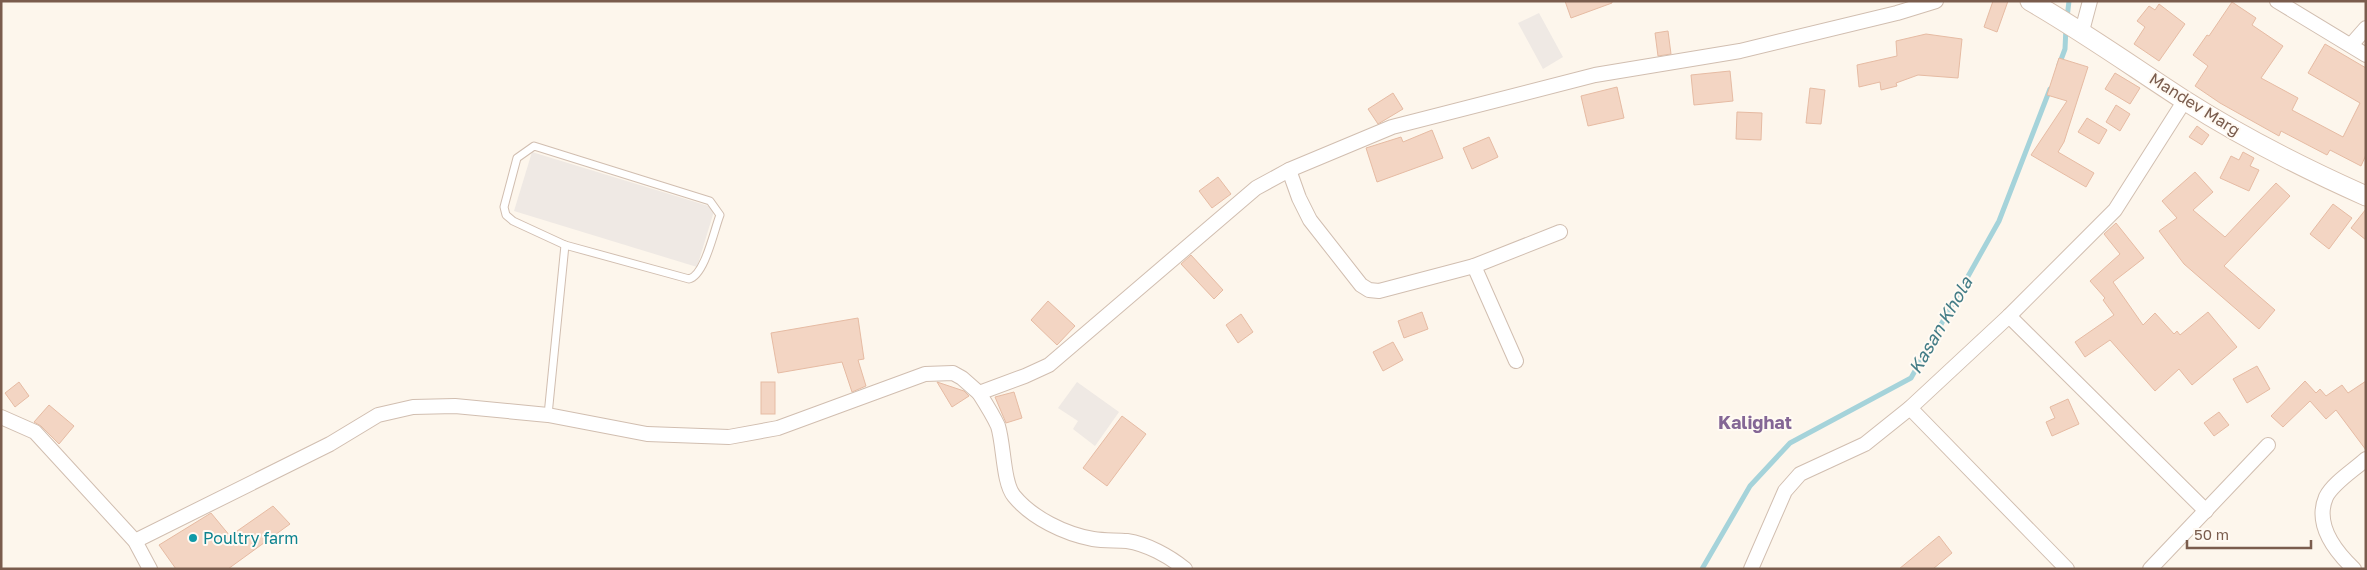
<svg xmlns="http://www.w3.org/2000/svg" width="2367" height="570" font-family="'Golos Text',sans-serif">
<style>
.industrial{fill:#efe9e4}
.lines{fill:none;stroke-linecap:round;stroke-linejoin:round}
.stream{stroke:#a5d3da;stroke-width:5}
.building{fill:#f3d5c3;stroke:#e6bba3}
.service-casing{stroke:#d1beb0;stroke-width:9}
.minor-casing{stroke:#d1beb0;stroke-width:16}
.secondary-casing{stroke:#d6c0b0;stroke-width:21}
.service{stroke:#fff;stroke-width:7}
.minor{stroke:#fff;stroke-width:14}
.secondary{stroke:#fff;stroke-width:19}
.culture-dot{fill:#0f9aa8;stroke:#fffaf3;stroke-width:2}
.labels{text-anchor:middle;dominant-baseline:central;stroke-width:4;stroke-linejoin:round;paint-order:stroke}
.street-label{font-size:16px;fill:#7a5c4d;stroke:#fffaf3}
.culture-label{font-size:16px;fill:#0d838f;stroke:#fffaf3;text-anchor:start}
.water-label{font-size:18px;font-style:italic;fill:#437c86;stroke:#fffaf3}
.neighbourhood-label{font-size:18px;font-weight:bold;fill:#846695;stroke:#fffaf3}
</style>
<rect width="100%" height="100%" fill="#fdf6ec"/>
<!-- industrial -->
<g class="industrial">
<polygon points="1539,13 1563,57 1543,69 1518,23"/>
<polygon points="532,152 715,208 697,267 514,211"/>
<polygon points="1077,382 1119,412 1095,446 1073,429 1078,421 1058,408"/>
</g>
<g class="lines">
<!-- stream -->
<g class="stream">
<polyline points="2067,18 2069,1"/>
<polyline points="2059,65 2065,49 2066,27"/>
<polyline points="1702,569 1750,486 1790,443 1911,378 1999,221 2050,89"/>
</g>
</g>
<!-- building -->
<g class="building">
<polygon points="1565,1 1612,1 1612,3 1571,18"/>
<polygon points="1993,1 2008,1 1997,32 1984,27"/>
<polygon points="2232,2 2256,18 2252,25 2283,46 2261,78 2298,98 2292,110 2343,137 2360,103 2308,73 2325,44 2366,68 2366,155 2361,166 2330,150 2327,155 2281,131 2279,136 2220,103 2195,86 2208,66 2193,55 2207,35 2209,36"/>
<polygon points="2159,4 2185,24 2159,61 2134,44 2145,27 2137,21 2149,6 2155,10"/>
<polygon points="1668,31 1671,54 1658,56 1655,33"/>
<polygon points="1926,34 1962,39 1958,78 1918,75 1896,83 1897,86 1881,90 1880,82 1859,87 1857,65 1897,56 1896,41"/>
<polygon points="2059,58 2088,67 2064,142 2058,152 2094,173 2086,187 2031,155 2067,101 2047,95"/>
<polygon points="1730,71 1733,101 1694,105 1691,75"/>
<polygon points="2115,73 2140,88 2130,104 2105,89"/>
<polygon points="1617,87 1624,118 1588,126 1581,96"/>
<polygon points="1810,88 1825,90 1821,124 1806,123"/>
<polygon points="1393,93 1403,109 1378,124 1368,109"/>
<polygon points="2116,105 2130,114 2120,131 2106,122"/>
<polygon points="1737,112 1762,113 1761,140 1736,139"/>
<polygon points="2087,118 2107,130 2099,144 2078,132"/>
<polygon points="2197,126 2209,135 2202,145 2189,137"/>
<polygon points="1432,130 1443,158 1377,182 1366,148 1401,137 1403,142"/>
<polygon points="1489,137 1498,157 1472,169 1463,148"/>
<polygon points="2243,152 2254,158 2250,166 2259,170 2249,191 2220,178 2231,156 2239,160"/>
<polygon points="2195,172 2213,192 2193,210 2225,237 2276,183 2290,196 2224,266 2275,310 2259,329 2184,264 2159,231 2177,218 2162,201"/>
<polygon points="1218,177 1231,194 1212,208 1199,191"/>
<polygon points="2333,204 2352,218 2329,249 2310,234"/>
<polygon points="2366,209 2366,240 2351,228"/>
<polygon points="2116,223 2144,258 2113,282 2143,325 2155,313 2174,334 2177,331 2180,335 2208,312 2237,347 2192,385 2179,369 2155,391 2110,340 2085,357 2075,342 2114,315 2103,300 2105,298 2090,281 2120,254 2104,234"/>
<polygon points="1191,255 1223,290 1214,299 1181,264"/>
<polygon points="1048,301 1075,326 1057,345 1031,320"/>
<polygon points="1422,312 1428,329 1404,338 1398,321"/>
<polygon points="1241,314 1253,332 1238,343 1226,325"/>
<polygon points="858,318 864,359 858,360 866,386 852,392 842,362 778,373 771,333"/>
<polygon points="1393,342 1403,360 1383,371 1373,352"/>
<polygon points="2257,366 2270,389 2247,403 2233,379"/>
<polygon points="2305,381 2316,393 2320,389 2326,396 2342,385 2348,393 2366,381 2366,450 2336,410 2326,419 2310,401 2283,427 2271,416"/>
<polygon points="19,382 29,396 15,407 5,393"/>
<rect x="761" y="382" width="14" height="32"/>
<polygon points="937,382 964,391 969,396 952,407"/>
<polygon points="1014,392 1022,418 1006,423 995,397"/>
<polygon points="2068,399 2079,424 2052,436 2046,422 2055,418 2050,407"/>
<polygon points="49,405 74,426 59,444 41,426 34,422"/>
<polygon points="2219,412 2229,425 2214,436 2204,423"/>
<polygon points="1122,416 1146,434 1107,486 1083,468"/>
<polygon points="273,506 290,524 228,569 176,569 159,545 211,513 230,536"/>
<polygon points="1939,536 1952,553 1933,569 1899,569"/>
</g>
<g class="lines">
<defs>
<g id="service">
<path d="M 534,146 L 710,201 L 720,215 C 714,230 705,275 689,279 L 565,245 L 513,221 L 506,215 L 504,207 L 517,158 Z"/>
<polyline points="548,415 565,245"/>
</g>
<g id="minor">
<polyline points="2277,1 2366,55"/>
<polyline points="2082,31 2090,1"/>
<polyline points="2351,45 2366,28"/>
<polyline points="1289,170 1299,198 1310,220 1361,285 1369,290 1379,291 1474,266 1560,232"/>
<polyline points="1474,266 1516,361"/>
<polyline points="2009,316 2206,511"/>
<path d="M 979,393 C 986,404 993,415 998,426 C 1004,445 1003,483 1014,496 C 1032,518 1065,534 1093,539 C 1104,541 1116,540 1127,541 C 1147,544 1169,556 1185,569"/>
<polyline points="1910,408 2067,569"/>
<polyline points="1,417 35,432 135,541 150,569"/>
<polyline points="135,541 330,444 378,415 413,407 455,406 548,415 647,434 729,437 778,428 925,374 953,373 962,378 979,393 1025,376 1049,365 1256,188 1289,170 1392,127 1595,75 1740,51 1897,13 1936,1"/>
<polyline points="1751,569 1785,491 1800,474 1865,444 1910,408 2009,316 2115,210 2185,100"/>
<polyline points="2150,569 2268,445"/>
<path d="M 2354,569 C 2335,551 2314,525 2326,497 C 2333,483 2354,470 2366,459"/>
</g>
<path id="secondary" d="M 2030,1 C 2084,32 2133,67 2184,100 C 2242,137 2303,168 2366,196"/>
</defs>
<!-- service casing -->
<use href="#service" class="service-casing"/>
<!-- minor casing -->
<use href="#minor" class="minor-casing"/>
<!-- secondary casing -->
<use href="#secondary" class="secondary-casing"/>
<!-- service -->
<use href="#service" class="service"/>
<!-- minor -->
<use href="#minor" class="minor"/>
<!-- secondary -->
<use href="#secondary" class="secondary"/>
</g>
<!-- markers -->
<circle class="culture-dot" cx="193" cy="538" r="5"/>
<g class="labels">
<!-- street labels -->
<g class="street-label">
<text transform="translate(2195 104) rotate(32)">Mandev Marg</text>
</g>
<!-- culture labels -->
<g class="culture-label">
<text x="203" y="538">Poultry farm</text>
</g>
<!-- water labels -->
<g class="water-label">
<text transform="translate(1940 325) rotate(-60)">Kasan Khola</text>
</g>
<!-- neighbourhood labels -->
<g class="neighbourhood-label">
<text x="1755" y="422">Kalighat</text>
</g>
</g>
<!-- border -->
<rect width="2367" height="570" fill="none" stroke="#7a5c4d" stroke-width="5"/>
<!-- scale -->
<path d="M2187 540v8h124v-8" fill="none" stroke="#7a5c4d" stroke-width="2.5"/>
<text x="2194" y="540" font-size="15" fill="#7a5c4d" stroke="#fffaf3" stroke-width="4" paint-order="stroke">50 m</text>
</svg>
